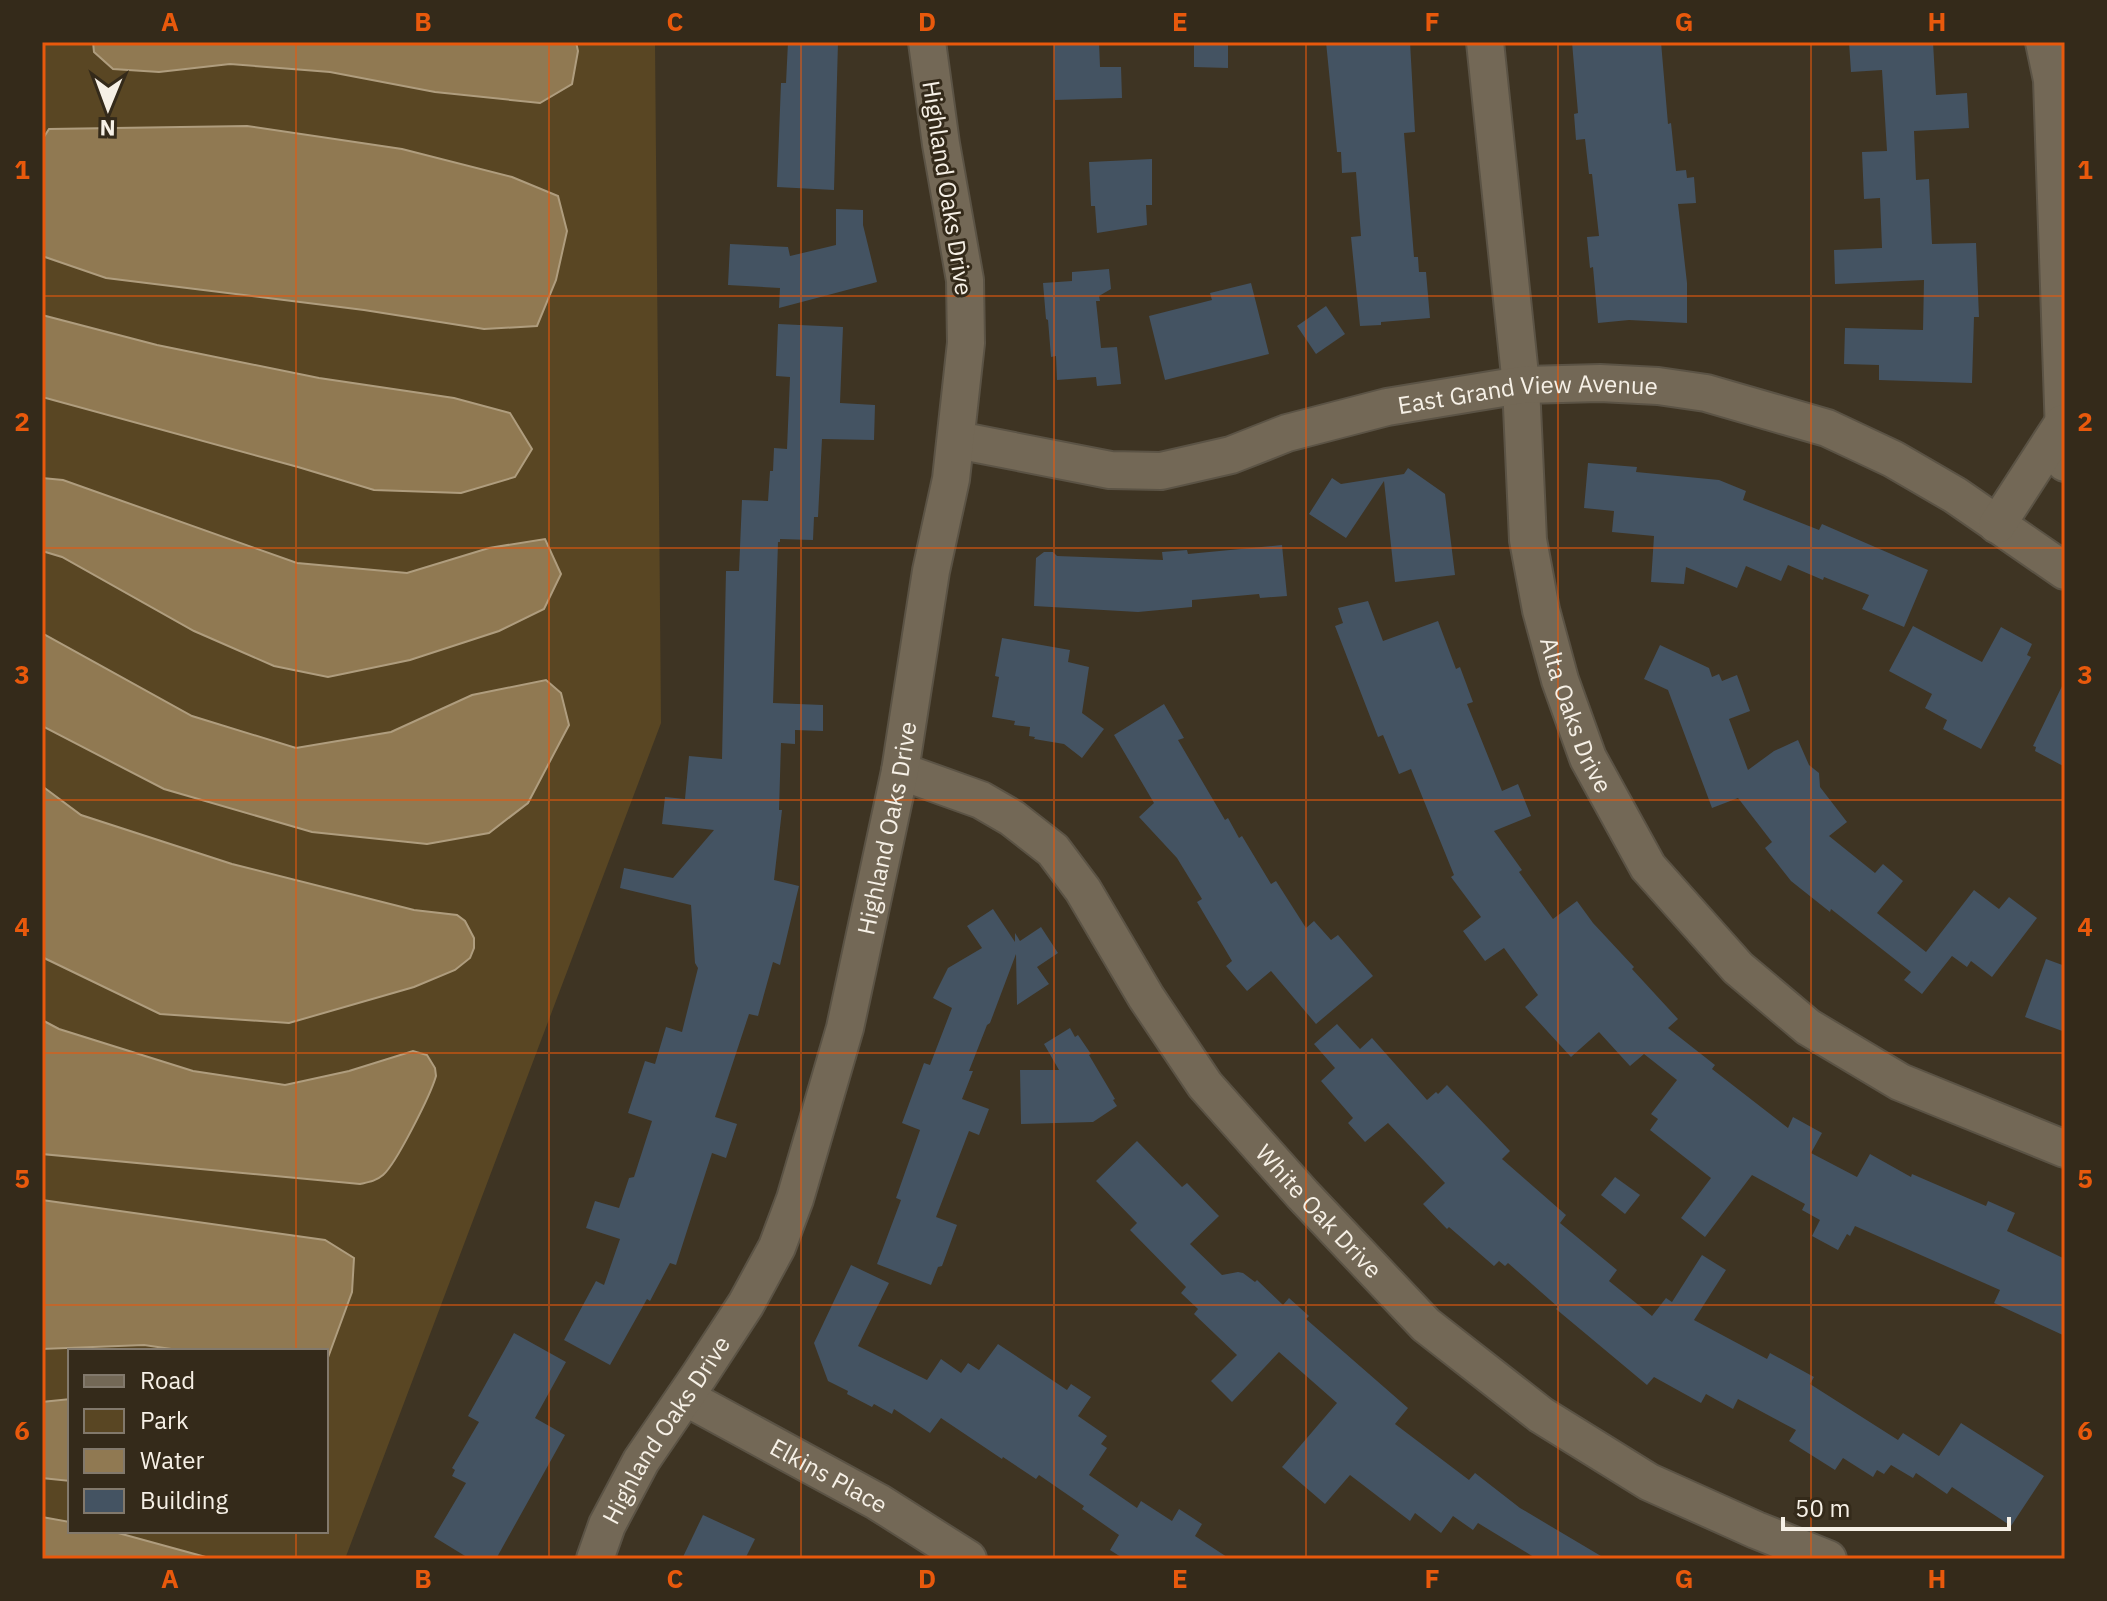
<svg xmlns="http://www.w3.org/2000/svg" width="2107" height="1601" font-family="'IBM Plex Sans',sans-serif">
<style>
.green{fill:#594623;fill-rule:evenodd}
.water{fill:#907952;stroke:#af9d7e;stroke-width:2}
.building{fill:#445362}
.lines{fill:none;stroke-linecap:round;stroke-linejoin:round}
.minor-casing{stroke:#5b5345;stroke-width:40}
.minor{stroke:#736856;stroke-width:36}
.grid{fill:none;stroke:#e8590c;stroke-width:2;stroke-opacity:0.55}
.labels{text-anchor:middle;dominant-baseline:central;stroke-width:6;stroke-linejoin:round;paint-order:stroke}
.street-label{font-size:24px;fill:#f6f0e6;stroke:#342a1a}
.neatline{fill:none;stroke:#e8590c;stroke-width:3}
.grid-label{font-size:26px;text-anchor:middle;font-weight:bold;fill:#e8590c}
</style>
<rect width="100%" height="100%" fill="#3e3423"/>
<!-- green -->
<path class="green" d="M 42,42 L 655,42 L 661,723 L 345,1559 L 42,1559 ZM 70,1351 L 326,1351 L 326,1531 L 70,1531 Z"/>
<!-- water -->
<g class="water">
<polygon points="93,42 576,42 578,51 572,84 540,103 435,92 330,72 230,64 159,72 113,69 94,52"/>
<polygon points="247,126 402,149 512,177 558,196 567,231 556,280 537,326 484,329 364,310 106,278 42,256 42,140 49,129"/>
<polygon points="42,315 157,345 319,378 454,398 510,413 532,449 515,477 461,493 374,490 298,467 42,397"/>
<polygon points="42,478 63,480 297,563 407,573 489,548 545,539 561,574 544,609 499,631 410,660 328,677 274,666 194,631 62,557 42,551"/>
<polygon points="42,633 192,716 296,748 391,732 472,695 546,680 561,693 569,725 528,803 489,833 427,844 312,832 164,789 42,726"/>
<polygon points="42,786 81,815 232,864 414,910 457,915 465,921 474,938 474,948 470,958 455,970 414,987 289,1023 160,1014 42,957"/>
<path d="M 42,1020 L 59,1029 L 193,1071 L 285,1085 L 349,1071 L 413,1051 L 427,1055 L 435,1068 L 436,1076 C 431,1094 396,1164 383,1175 C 376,1181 369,1182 360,1184 L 42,1154 Z"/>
<polygon points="42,1200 325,1240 354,1258 352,1292 326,1363 326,1351 185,1351 144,1345 42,1349"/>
<polygon points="70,1399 70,1481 42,1478 42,1402"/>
<polygon points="42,1517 70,1522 70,1531 111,1531 213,1559 42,1559"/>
</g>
<!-- building -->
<g class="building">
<polygon points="788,42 838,42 834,190 777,187 781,83 786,83"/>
<polygon points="1061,42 1099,42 1100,67 1121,67 1122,98 1055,100 1054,43"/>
<polygon points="1194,42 1228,43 1228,68 1194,67"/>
<polygon points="1326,42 1374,42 1375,45 1410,42 1415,132 1404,133 1414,257 1418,257 1419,272 1426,272 1430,318 1381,322 1381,325 1360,326 1351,237 1361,236 1356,172 1342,173 1341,152 1337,152"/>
<polygon points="1572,42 1661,42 1668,124 1671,123 1676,171 1686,170 1687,178 1694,177 1696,203 1678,204 1687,283 1687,323 1629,320 1598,323 1593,267 1590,268 1587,237 1599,236 1592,174 1589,174 1585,139 1576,140 1574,114 1578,113"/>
<polygon points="1849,42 1933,42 1936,95 1967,93 1969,128 1914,131 1916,180 1929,179 1932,244 1976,243 1979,317 1974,317 1972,383 1879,380 1879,365 1844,364 1845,328 1923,330 1924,280 1835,284 1834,250 1882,248 1880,198 1864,199 1862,152 1887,151 1882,70 1851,72"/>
<polygon points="1152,159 1152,205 1146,205 1147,225 1097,233 1095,206 1091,206 1089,162"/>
<polygon points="836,209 863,210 863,225 877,282 779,308 780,288 728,285 730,244 788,247 790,256 836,245"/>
<polygon points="1109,269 1111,289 1099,296 1100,301 1096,301 1101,348 1117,347 1121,384 1097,386 1096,377 1057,380 1056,356 1051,357 1048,320 1046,319 1043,283 1072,281 1072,272"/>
<polygon points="1251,283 1269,354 1165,380 1149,316 1212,300 1210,293"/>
<polygon points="1326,306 1345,334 1316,354 1297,326"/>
<polygon points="778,324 843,327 840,403 875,405 874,440 822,439 818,517 814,517 813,540 780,539 780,542 778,542 773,703 823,705 823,731 795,730 795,744 781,743 779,810 782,810 774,880 799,886 780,965 773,962 758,1016 749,1014 715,1117 737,1124 726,1158 712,1153 676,1265 670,1263 650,1301 647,1299 610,1365 564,1340 596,1281 604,1285 620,1239 586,1228 595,1201 619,1208 629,1178 634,1177 652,1121 628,1113 645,1061 655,1064 666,1027 682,1032 698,968 695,963 691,905 620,888 624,868 673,878 714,830 662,824 665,797 685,799 689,756 722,759 726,571 739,571 742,500 768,501 770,471 773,471 774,448 787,449 790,377 776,376"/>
<polygon points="1588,463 1637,467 1636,472 1719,480 1746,491 1743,500 1819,530 1822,524 1928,570 1904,627 1862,609 1869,595 1824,577 1823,580 1788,565 1781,581 1746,566 1737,588 1686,567 1684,584 1651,582 1654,536 1612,532 1614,511 1584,508"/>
<polygon points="1408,468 1445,494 1455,575 1395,582 1384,481 1346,538 1309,514 1332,478 1341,484 1404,474"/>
<polygon points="1282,545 1287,596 1260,598 1259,594 1192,600 1192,607 1138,612 1034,606 1036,558 1044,552 1053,552 1057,556 1163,560 1162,552 1187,550 1188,554"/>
<polygon points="1368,601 1383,641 1438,621 1456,669 1460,667 1473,702 1467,704 1502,791 1518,784 1531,816 1494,831 1522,870 1519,872 1553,919 1577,901 1593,923 1634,967 1632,969 1678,1019 1668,1028 1715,1065 1712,1069 1788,1128 1793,1117 1822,1133 1811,1153 1857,1177 1870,1154 1911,1177 1912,1174 1986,1206 1988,1201 2015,1213 2007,1231 2065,1259 2065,1336 1994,1303 2000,1290 1855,1226 1850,1236 1847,1234 1838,1250 1812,1236 1820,1220 1802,1210 1805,1204 1752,1175 1705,1237 1681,1218 1711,1178 1650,1130 1658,1119 1651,1114 1677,1080 1644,1054 1630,1066 1599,1032 1571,1057 1525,1007 1538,995 1504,948 1485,961 1463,931 1481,917 1451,877 1454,875 1411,769 1399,774 1383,735 1378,737 1335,626 1343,623 1338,608"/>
<polygon points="1913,626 1982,662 2001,627 2032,644 2027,655 2031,657 1981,749 1943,729 1947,720 1925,708 1932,694 1889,671"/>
<polygon points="1002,638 1070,650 1068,662 1089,667 1082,713 1104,729 1082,758 1064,744 1034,739 1035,737 1029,736 1030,727 1014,725 1015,721 992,717 999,677 995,676"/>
<polygon points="1660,645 1709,668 1712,677 1719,674 1722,681 1737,675 1750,711 1729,719 1748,770 1774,751 1798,740 1809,765 1819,773 1820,787 1847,822 1829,836 1875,873 1883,864 1903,881 1877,913 1926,952 1974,890 1999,909 2009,897 2037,918 1992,977 1971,961 1967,967 1952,956 1922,994 1904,980 1911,972 1831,909 1830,912 1791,881 1765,848 1772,842 1738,798 1712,808 1668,690 1644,679"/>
<polygon points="2065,680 2065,767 2035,751 2036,747 2033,746"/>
<polygon points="1164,704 1184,738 1178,740 1225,820 1228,818 1239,838 1242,836 1271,884 1276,881 1306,928 1314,921 1331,940 1338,935 1373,976 1316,1024 1271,971 1247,991 1226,966 1232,961 1197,902 1202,899 1177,858 1139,817 1154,803 1114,735"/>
<polygon points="993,909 1015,942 1015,933 1020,941 1041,927 1058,953 1037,967 1049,984 1017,1005 1016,954 990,1023 987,1025 969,1071 973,1071 962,1099 989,1109 979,1135 969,1131 936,1217 957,1225 942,1266 938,1267 931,1285 877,1264 901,1200 896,1198 920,1130 902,1123 924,1063 930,1065 952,1008 933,998 948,968 982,948 967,926"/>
<polygon points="2046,959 2065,966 2065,1032 2025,1017"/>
<polygon points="1337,1024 1360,1049 1372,1038 1427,1100 1436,1092 1438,1094 1447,1085 1510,1151 1502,1159 1566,1215 1560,1223 1617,1270 1609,1281 1652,1316 1666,1298 1672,1302 1702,1255 1726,1270 1694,1320 1767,1359 1770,1353 1814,1377 1810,1384 1898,1440 1903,1433 1939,1456 1961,1423 2044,1476 2011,1526 1952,1487 1947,1494 1916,1473 1913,1478 1891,1465 1884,1474 1877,1470 1873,1477 1843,1458 1835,1470 1789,1441 1796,1430 1738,1399 1733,1409 1706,1394 1701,1403 1654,1377 1647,1385 1556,1309 1558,1307 1508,1263 1505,1266 1499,1261 1494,1266 1449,1227 1447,1229 1423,1204 1445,1183 1388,1123 1365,1142 1348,1123 1353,1118 1321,1081 1335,1068 1314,1044"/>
<polygon points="1070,1028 1075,1037 1078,1035 1091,1054 1089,1055 1115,1099 1113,1100 1117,1106 1093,1122 1021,1124 1020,1070 1059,1070 1044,1044"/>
<polygon points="1137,1141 1182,1187 1187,1183 1219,1216 1190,1244 1222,1275 1238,1272 1243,1273 1255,1282 1257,1280 1283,1305 1289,1298 1309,1316 1306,1319 1408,1408 1395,1424 1469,1480 1475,1473 1520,1508 1606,1559 1537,1559 1478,1523 1473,1530 1453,1516 1441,1533 1415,1513 1410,1521 1350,1475 1325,1504 1282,1467 1337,1403 1279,1352 1232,1402 1211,1381 1237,1355 1194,1314 1198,1309 1181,1293 1186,1287 1130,1230 1137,1223 1096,1181"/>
<polygon points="1615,1177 1640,1195 1625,1214 1601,1195"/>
<polygon points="851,1265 889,1283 858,1346 927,1380 941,1359 961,1373 968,1363 979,1370 998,1344 1067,1390 1071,1384 1091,1397 1078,1416 1107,1436 1101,1444 1107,1448 1089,1475 1137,1508 1141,1501 1172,1521 1179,1509 1202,1524 1195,1536 1230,1559 1124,1559 1110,1550 1119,1535 1082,1509 1084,1506 1039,1475 1036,1479 1003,1457 1002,1459 941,1418 930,1433 894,1409 892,1414 874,1404 872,1407 847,1394 848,1391 828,1381 814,1343"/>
<polygon points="514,1333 566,1362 535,1418 565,1435 496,1559 470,1559 434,1537 466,1483 452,1476 455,1470 452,1468 479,1422 468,1416"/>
<polygon points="703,1515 755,1539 745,1559 682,1559"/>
</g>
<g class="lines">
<defs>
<g id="minor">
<path id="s1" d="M 1485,42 L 1521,385 L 1528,540 L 1541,610 L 1560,680 L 1588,758 L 1648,867 L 1738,968 L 1808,1027 L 1900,1082 L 2065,1149"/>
<polyline points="2044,42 2052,80 2065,463"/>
<path id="s2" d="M 957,440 L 1110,470 L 1161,471 L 1231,455 L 1287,433 L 1387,407 L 1521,385 L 1600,383 L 1658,386 L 1706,393 L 1827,428 L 1893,459 L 1955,495 L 2065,571"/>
<polyline points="1997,525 2063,423"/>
<path id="s3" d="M 900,771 L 981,800 L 1012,818 L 1053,850 L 1083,890 L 1146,997 L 1205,1085 L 1303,1195 L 1426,1325 L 1541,1415 L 1649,1482 L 1756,1530 L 1828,1559"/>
<path id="s4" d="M 685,1397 L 878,1502 L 968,1559"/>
<path id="s5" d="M 595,1559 L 607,1525 L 641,1461 L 699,1376 L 746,1304 L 777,1247 L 795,1199 L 845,1028 L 900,771 L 931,571 L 951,479 L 966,343 L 965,280 L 941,144 L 927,42"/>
</g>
</defs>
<!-- minor casing -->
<use href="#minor" class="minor-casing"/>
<!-- minor -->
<use href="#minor" class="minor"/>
</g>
<!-- grid -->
<path class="grid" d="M 296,42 L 296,1351M 549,42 L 549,1559M 801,42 L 801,1559M 1054,42 L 1054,1559M 1306,42 L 1306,1559M 1558,42 L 1558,1559M 1811,42 L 1811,1559M 42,296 L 2065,296M 42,548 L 2065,548M 42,800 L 2065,800M 42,1053 L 2065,1053M 42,1305 L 2065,1305M 296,1531 L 296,1559"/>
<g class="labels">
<!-- street labels -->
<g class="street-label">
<text transform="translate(948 188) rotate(81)">Highland Oaks Drive</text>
<text stroke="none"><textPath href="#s2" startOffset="584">East Grand View Avenue</textPath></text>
<text stroke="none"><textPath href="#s1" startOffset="682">Alta Oaks Drive</textPath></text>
<text stroke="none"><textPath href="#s5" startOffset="796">Highland Oaks Drive</textPath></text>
<text stroke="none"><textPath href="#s3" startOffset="624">White Oak Drive</textPath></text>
<text stroke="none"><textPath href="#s5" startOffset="148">Highland Oaks Drive</textPath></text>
<text stroke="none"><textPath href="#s4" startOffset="164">Elkins Place</textPath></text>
</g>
</g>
<!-- border -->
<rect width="2107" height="1601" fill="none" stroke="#342a1a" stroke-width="88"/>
<!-- legend -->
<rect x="68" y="1349" width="260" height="184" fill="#342a1a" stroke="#82796c" stroke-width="2"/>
<rect x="84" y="1375" width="40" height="12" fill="#736856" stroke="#82796c" stroke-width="2"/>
<text x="140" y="1389" font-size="24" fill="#f6f0e6">Road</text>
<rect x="84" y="1409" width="40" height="24" fill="#594623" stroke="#82796c" stroke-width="2"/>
<text x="140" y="1429" font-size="24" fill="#f6f0e6">Park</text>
<rect x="84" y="1449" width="40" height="24" fill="#907952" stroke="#82796c" stroke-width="2"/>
<text x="140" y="1469" font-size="24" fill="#f6f0e6">Water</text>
<rect x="84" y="1489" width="40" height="24" fill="#445362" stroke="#82796c" stroke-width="2"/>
<text x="140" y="1509" font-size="24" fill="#f6f0e6">Building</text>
<!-- north arrow -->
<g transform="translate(108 108) rotate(181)" stroke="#342a1a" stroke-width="6" paint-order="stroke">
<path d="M0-6L14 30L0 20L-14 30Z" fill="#f6f0e6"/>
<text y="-12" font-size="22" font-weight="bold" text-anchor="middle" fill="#f6f0e6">N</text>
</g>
<!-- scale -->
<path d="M1783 1517v12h226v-12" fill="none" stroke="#f6f0e6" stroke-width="4"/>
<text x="1795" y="1517" font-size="24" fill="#f6f0e6" stroke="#342a1a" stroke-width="6" paint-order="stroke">50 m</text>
<rect x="44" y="44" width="2019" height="1513" class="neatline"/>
<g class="grid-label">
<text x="170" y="31">A</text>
<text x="423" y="31">B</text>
<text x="675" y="31">C</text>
<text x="927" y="31">D</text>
<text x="1180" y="31">E</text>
<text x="1432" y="31">F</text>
<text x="1684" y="31">G</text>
<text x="1937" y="31">H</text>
<text x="22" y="179">1</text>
<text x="2085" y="179">1</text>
<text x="22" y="431">2</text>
<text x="2085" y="431">2</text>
<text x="22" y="684">3</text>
<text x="2085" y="684">3</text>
<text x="22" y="936">4</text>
<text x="2085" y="936">4</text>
<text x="22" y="1188">5</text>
<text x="2085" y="1188">5</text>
<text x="22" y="1440">6</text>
<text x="2085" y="1440">6</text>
<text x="170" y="1588">A</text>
<text x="423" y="1588">B</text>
<text x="675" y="1588">C</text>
<text x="927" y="1588">D</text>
<text x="1180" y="1588">E</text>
<text x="1432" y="1588">F</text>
<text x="1684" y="1588">G</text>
<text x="1937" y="1588">H</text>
</g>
</svg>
